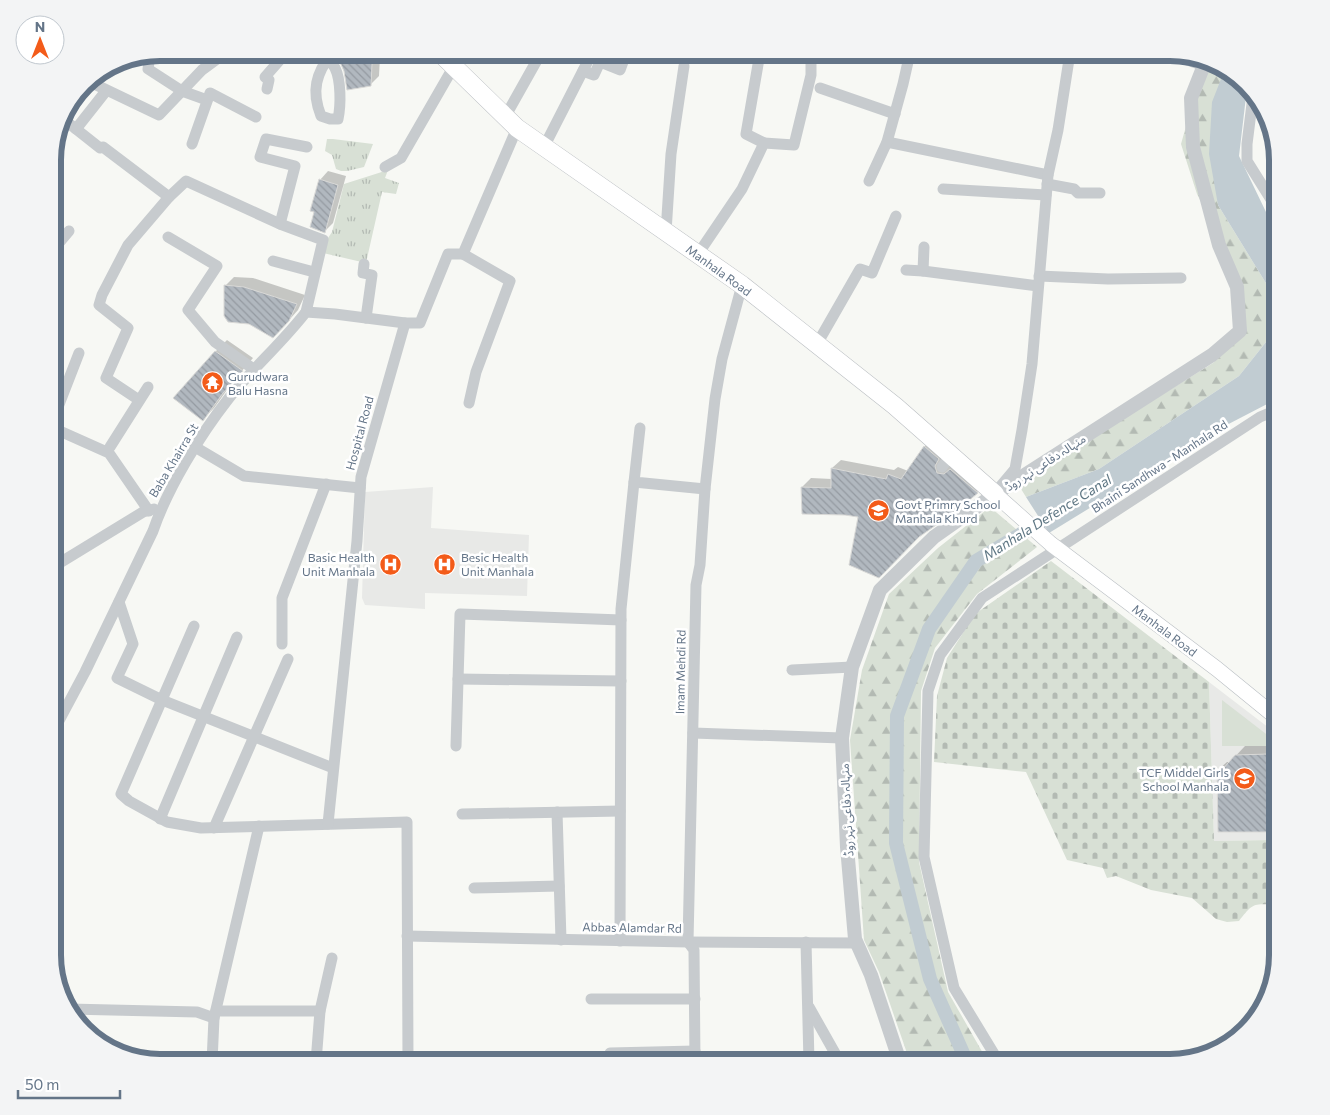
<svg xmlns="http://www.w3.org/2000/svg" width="1330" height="1115" font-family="Commissioner,'Noto Sans Arabic',sans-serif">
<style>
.built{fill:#e8e9e7}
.grass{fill:url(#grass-tufts)}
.forest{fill:url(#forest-firs)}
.cemetery{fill:url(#cemetery-stones)}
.garden{fill:#d8e0d5}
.water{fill:#c1ccd2}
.shadow{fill:#0003}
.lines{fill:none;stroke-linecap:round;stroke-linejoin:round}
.canal{stroke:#c1ccd2;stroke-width:14}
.building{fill:url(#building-back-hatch);stroke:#d9d9d7}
.secondary-casing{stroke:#b9bec3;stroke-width:16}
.primary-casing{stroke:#babec2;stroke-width:19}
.minor{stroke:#c7cbce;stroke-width:11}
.tertiary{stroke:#c7cbce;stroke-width:14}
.secondary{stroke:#fff;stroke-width:15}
.primary{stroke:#fff;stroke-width:18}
.minor-bridge{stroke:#c7cbce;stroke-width:11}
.labels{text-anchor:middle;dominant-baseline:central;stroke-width:5;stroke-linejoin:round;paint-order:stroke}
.street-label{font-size:12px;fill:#647588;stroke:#fff}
.poi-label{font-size:12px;fill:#647588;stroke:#fff;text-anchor:start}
.water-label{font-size:14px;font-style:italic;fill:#5f7784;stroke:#fff}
.rim{fill:none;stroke:#647588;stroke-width:6}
</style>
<defs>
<pattern id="grass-tufts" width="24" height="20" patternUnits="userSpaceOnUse" patternTransform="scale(1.25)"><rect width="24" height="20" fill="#d8e0d5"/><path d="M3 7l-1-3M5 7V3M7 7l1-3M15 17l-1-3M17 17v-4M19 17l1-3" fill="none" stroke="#b3bab3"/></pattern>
<pattern id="forest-firs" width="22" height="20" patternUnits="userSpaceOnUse" patternTransform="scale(1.25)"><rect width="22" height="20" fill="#d8e0d5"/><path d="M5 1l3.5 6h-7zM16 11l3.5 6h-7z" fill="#b3bab3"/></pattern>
<pattern id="cemetery-stones" width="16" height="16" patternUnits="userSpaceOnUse" patternTransform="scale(1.25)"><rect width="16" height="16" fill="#d8e0d5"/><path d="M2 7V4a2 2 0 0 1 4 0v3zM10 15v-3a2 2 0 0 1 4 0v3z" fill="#b3bab3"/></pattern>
<pattern id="building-back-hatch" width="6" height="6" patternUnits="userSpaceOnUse" patternTransform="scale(1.25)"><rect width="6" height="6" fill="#b1b8bf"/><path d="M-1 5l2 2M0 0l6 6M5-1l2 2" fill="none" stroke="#949aa1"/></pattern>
</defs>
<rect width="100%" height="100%" fill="#f7f8f4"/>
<!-- built -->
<g class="built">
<polygon points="433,487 431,528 529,535 527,596 425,593 425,609 365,605 362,598 365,492"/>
<polygon points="1209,682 1277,734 1277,825 1273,825 1274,840 1214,841"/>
</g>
<!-- grass -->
<g class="grass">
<polygon points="327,139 333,139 373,144 364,167 347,171 341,171 336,169 332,155 325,151"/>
<polygon points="388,170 385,178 399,183 396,194 382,192 366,263 323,253 328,238 332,232 344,184"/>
</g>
<!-- forest -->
<g class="forest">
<polygon points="1212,61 1225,69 1218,205 1272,293 1277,310 1266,342 1239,376 1099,469 1026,497 1018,484 1213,363 1246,332 1223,245 1197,194 1181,144 1194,98"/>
<polygon points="990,507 1037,547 977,594 935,648 921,691 919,862 948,992 988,1062 910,1062 879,972 864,940 850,740 862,670 889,594 938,548"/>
</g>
<!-- cemetery -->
<path class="cemetery" d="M 1051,561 L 1209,682 L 1214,841 L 1274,840 L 1273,905 C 1252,903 1252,905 1239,921 L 1227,922 L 1216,919 L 1192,898 L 1151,890 L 1116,876 L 1107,878 L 1103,868 L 1067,860 L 1026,772 L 934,762 L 937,696 L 947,658 L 975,614 Z"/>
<!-- garden -->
<polygon class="garden" points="1222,700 1270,737 1270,746 1222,746"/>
<!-- water -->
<polygon class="water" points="1225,69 1241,79 1247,88 1239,156 1277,235 1277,399 1217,430 1049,533 1026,497 1099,469 1239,376 1266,342 1277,310 1272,293 1218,205 1209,154 1212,102"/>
<!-- shadow -->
<g class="shadow">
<polygon points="340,53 374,53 380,56 379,76 370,85"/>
<polygon points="328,171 346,176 333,223 325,231 315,212 320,180"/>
<polygon points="234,277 253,278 305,295 298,310 282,328 225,286"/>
<polygon points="227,340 253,358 234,380 214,408 202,420 215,352"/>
<polygon points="933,438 954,466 985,484 977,492 919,535 859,516 845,514 803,513 802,487 811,478 832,479 832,468 841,460 894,470 898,467 908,471 925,446"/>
<polygon points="1245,746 1277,746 1277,822 1269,830 1218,770 1227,762 1230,762"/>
</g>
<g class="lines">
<!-- canal -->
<polyline class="canal" points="967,1062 930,979 896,843 897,716 929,629 976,561 1056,513"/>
</g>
<!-- building -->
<g class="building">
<polygon points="339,52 350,52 372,64 371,86 347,90 344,71 338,58"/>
<polygon points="319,179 338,185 325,233 310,227 314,212 310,211"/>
<polygon points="224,285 244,287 297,304 289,321 273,338 249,324 228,322 224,316"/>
<polygon points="215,351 243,371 223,393 203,421 173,398"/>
<polygon points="924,446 939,459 935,466 937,473 944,474 950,469 978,493 956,511 919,537 879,578 849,565 858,517 845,515 802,514 801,487 831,488 831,468 886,479 888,474 901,479"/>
<polygon points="1269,754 1269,800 1278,799 1278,818 1270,818 1270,832 1218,832 1217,770 1222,770 1235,755"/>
</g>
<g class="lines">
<defs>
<polyline id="secondary" points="995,494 1051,544 1217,669 1277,718"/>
<polyline id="primary" points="440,53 517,128 742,285 895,406 995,494"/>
</defs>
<!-- secondary casing -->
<use href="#secondary" class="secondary-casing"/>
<!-- primary casing -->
<use href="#primary" class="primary-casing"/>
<!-- minor -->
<g class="minor">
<polyline points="760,53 746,134 764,143"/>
<polyline points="1168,53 1199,64"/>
<polyline points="150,55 148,69 182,91 207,100"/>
<path d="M 328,58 C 330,61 333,64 335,68 C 341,80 341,105 338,119 L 330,119 L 321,116 C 311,91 316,73 332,53"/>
<polyline points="583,71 594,75 600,62 620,70 624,59"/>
<polyline points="88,81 159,115 202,70 225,53"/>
<polyline points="820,88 895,114"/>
<polyline points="267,89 269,80 265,77 286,53"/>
<polyline points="1253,96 1247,144 1247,161 1277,209"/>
<polyline points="505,117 541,53"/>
<polyline points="76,129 100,148 103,147 169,197"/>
<polyline points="58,134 67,122 76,129 106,91"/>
<polyline points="887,142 1048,175"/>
<polyline points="192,144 210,93 256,117"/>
<polyline points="544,147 592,53"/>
<polyline points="385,167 401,158 454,66"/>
<polyline points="869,181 887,142 903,84 910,53"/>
<polyline points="1047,184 1074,189 1078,193 1100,193"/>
<polyline points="943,189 1046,195"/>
<polyline points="280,224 295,166 260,157 266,139 307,147"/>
<polyline points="666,232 671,154 684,66"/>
<polyline points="168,237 217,266 188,310 215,342 255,370"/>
<polyline points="53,250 69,231"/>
<polyline points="463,254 510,281 476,372 469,403"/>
<polyline points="698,254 742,189 764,143 794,145 811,75 811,53"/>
<polyline points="273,261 314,272"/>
<polyline points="364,264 363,273 372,275 366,318"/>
<polyline points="906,270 923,271 1038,286"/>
<polyline points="923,271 924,247"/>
<polyline points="1039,276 1108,279 1181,278"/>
<polyline points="817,344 860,269 872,273 896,216"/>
<polyline points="139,400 106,378 128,328 99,305 102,295 128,245 169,197 186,181 280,224 323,240 306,312"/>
<polyline points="53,420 79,353"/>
<polyline points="53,428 109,453 149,511"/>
<polyline points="640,428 634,482 705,489"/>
<polyline points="110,447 148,387"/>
<polyline points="195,447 244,476 360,488"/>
<polyline points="942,467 951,455"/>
<polyline points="999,488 1015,469 1022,430 1032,364 1048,175 1058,130 1070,53"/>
<polyline points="53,567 143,512 154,509"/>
<polyline points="119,602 133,644 117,678 162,700 333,768"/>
<polyline points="194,626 121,794 129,801 167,822 201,828 407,822 408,1062"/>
<polyline points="282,644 282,598 326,484"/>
<polyline points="792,670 852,667"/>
<polyline points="458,679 621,681"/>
<path d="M 53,732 L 85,672 L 153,531 C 168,487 200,435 229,398 C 253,368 282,343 306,312 L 335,314 L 405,323"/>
<polyline points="693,733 842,738"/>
<polyline points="456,746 460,614 621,620"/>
<polyline points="557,812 561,940"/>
<polyline points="462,814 620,811"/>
<polyline points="160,819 237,637"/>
<polyline points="328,824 357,541 361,477 405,323 420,323 448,254 463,254 517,128"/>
<polyline points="214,828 288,659"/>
<polyline points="474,888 559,886"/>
<polyline points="407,936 688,942 857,943"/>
<polyline points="620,941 621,609 634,482"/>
<polyline points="806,942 809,1062"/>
<polyline points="591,999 695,999"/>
<polyline points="809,1007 840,1062"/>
<polyline points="69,1009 197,1012 214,1018"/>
<polyline points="216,1011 320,1011"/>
<polyline points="610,1053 695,1051"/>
<polyline points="212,1062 214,1018 259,826"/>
<polyline points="316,1062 320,1011 332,958"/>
<polyline points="695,1062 694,950 688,942 696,585 700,565 705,489 715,399 722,359 742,285"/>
<polyline points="999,1062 954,988 924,857 928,691 940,655 982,598 1260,417 1277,410"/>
</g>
<!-- tertiary -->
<polyline class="tertiary" points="900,1062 871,975 855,939 847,847 842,738 852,667 880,590 934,537 995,494 1212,355 1240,331 1237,287 1219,245 1193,147 1191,98 1206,60"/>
<!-- secondary -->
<use href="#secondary" class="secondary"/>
<!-- primary -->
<use href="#primary" class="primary"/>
<!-- minor-bridge -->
<polyline class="minor-bridge" points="1199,64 1229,72"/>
</g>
<!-- icons -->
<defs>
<symbol id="temple-disc" viewBox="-11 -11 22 22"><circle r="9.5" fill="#f35b19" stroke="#fff"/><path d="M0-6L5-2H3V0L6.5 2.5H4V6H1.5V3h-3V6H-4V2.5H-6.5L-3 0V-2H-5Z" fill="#fff"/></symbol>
<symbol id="school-disc" viewBox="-11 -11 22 22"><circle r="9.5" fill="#f35b19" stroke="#fff"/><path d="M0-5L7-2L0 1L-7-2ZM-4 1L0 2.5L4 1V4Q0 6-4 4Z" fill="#fff"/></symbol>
<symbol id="hospital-disc" viewBox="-11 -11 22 22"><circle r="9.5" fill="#f35b19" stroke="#fff"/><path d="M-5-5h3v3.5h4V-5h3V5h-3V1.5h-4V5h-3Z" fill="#fff"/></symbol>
</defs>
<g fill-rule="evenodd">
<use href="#temple-disc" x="200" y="370" width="25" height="25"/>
<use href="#school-disc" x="866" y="498" width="25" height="25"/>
<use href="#hospital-disc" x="378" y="552" width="25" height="25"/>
<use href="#hospital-disc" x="432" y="552" width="25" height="25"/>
<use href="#school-disc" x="1232" y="766" width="25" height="25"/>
</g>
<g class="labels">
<!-- street labels -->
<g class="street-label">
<text transform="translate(719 270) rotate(36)">Manhala Road</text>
<text transform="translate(359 433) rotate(-75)">Hospital Road</text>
<text transform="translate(173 460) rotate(-59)">Baba Khairra St</text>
<text transform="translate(1045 462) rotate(-33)">منہالہ دفاعی نہر روڈ</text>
<text transform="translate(1159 466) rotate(-33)">Bhaini Sandhwa - Manhala Rd</text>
<text transform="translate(1165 630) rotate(37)">Manhala Road</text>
<text transform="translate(680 672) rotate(-89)">Imam Mehdi Rd</text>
<text transform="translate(846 810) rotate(-93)">منہالہ دفاعی نہر روڈ</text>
<text transform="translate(632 927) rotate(1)">Abbas Alamdar Rd</text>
</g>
<!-- poi labels -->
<g class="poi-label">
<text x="228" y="376">Gurudwara<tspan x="228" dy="14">Balu Hasna</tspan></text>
<text x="895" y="504">Govt Primry School<tspan x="895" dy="14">Manhala Khurd</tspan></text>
<text x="375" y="557" text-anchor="end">Basic Health<tspan x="375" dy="14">Unit Manhala</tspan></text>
<text x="461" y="557">Besic Health<tspan x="461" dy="14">Unit Manhala</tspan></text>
<text x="1229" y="772" text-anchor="end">TCF Middel Girls<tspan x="1229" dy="14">School Manhala</tspan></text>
</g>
<!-- water labels -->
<g class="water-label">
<text transform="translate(1047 517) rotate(-32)">Manhala Defence Canal</text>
</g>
</g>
<!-- crop -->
<path d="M0 0H1330V1115H0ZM160 61H1170A99 99 0 0 1 1269 160V955A99 99 0 0 1 1170 1054H160A99 99 0 0 1 61 955V160A99 99 0 0 1 160 61Z" fill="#f3f4f5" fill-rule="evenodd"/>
<path class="rim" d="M160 61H1170A99 99 0 0 1 1269 160V955A99 99 0 0 1 1170 1054H160A99 99 0 0 1 61 955V160A99 99 0 0 1 160 61Z"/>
<!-- north arrow -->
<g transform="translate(40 40)"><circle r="24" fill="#ffffff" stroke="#c1c8cf"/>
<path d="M0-4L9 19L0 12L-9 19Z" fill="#f35b19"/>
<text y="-8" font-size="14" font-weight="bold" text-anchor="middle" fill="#647588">N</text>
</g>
<!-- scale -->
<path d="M18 1090v8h102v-8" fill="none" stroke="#647588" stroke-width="2.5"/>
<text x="25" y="1090" font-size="15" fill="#647588" stroke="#ffffff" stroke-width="4" paint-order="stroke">50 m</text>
</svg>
